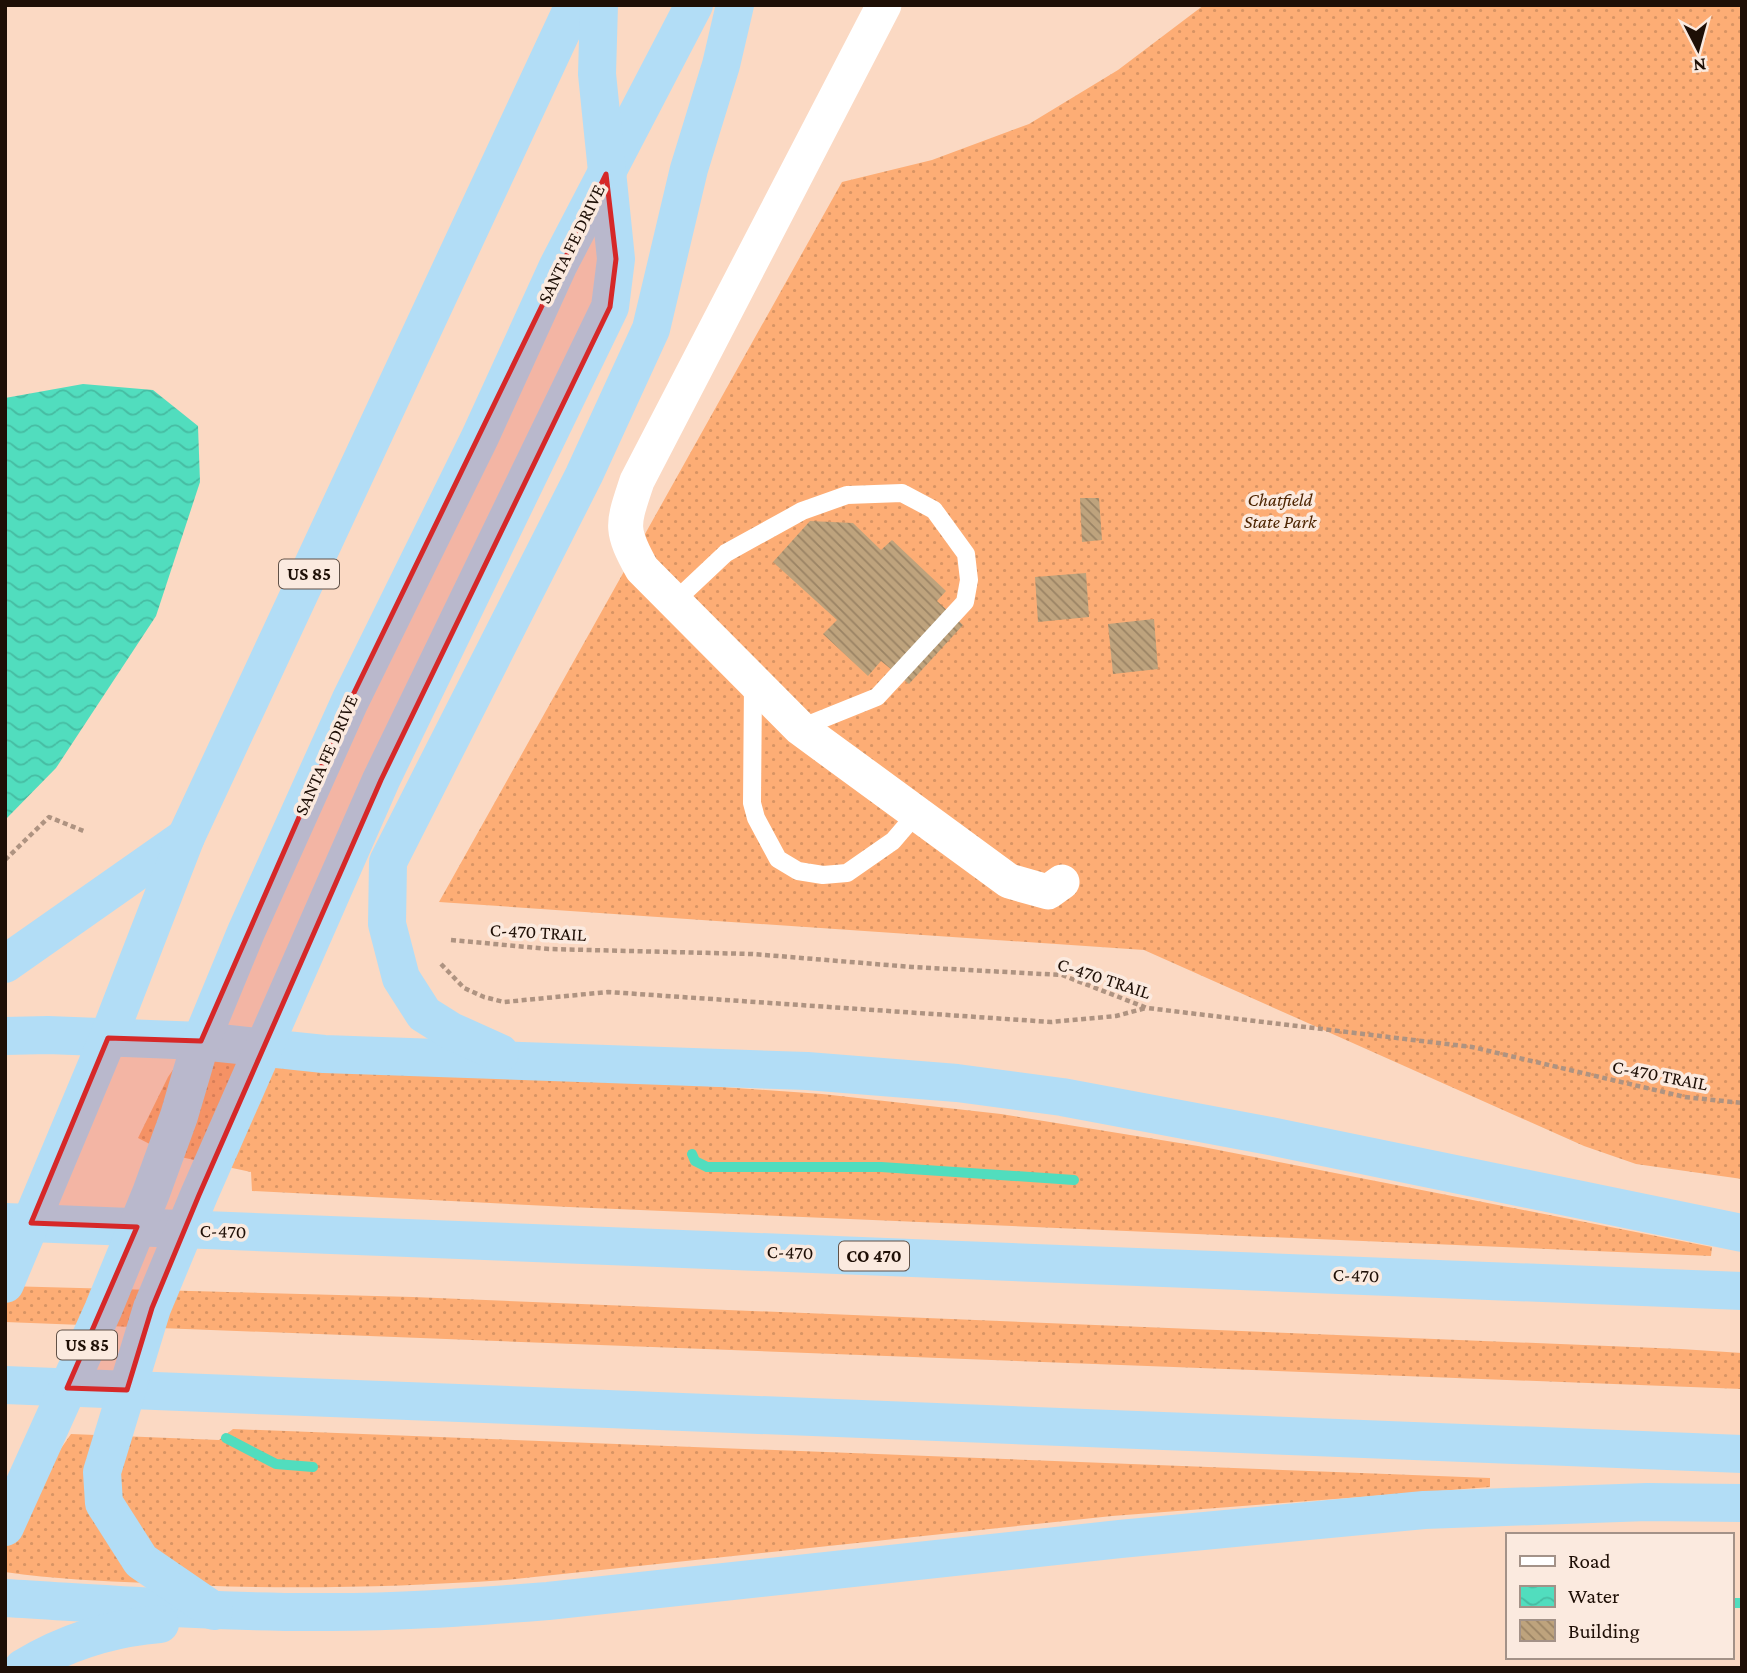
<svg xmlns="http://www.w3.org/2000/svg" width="1747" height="1673" font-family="'Crimson Pro',serif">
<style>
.grass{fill:url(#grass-dots)}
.water{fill:url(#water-waves)}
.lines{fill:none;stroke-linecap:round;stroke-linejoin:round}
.stream{stroke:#51ddbe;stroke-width:10}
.building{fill:url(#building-back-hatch)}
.path{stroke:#ae9381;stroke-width:4.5;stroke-dasharray:5 3.5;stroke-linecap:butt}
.lane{stroke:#fff;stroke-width:18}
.street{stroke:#fff;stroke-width:35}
.highway{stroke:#b2ddf6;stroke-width:38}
.marked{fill:#d62828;fill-opacity:0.2;stroke:#d62828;stroke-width:5;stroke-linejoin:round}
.labels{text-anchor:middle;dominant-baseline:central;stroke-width:7;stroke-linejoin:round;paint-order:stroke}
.shield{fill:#fbeadf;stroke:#605147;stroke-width:2}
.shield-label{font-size:18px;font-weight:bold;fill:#1e0f06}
.street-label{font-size:19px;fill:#1e0f06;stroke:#fbeadf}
.park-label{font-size:19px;font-style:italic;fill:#4d2400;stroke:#fbeadf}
</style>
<defs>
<pattern id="grass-dots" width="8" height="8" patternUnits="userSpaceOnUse" patternTransform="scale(1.75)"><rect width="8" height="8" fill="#fdad75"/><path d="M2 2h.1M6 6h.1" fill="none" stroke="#d89464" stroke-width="1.8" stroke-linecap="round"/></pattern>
<pattern id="water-waves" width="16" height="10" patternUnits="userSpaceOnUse" patternTransform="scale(1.75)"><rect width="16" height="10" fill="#51ddbe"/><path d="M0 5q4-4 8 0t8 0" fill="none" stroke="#46bca2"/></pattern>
<pattern id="building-back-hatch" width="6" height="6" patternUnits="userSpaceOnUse" patternTransform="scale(1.75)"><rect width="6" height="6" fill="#bea37d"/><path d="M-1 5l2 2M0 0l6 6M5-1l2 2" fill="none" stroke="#9a8364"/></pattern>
</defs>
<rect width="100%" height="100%" fill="#fbd9c3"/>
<!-- grass -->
<g class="grass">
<polygon points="1204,5 1742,5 1742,1179 1636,1164 1584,1146 1144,950 439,902 842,182 932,160 1029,124 1118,70"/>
<polygon points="183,1055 309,1058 822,1094 1001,1114 1198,1146 1712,1247 1711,1256 569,1207 252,1191 251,1172 171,1155 138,1138 168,1077"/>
<polygon points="5,1286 413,1297 1681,1349 1742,1353 1742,1389 5,1322"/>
<path d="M 233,1429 L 1490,1478 L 1490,1487 L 1112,1516 L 505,1580 C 385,1588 268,1590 148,1583 C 101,1581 53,1579 5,1572 L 5,1491 L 37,1483 L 71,1434 L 219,1440 Z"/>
</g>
<!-- water -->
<polygon class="water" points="83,384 153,390 198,426 200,482 156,616 56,768 5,820 5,398"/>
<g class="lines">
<!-- stream -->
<g class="stream">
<polyline points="692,1154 695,1161 707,1167 881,1167 1074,1180"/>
<polyline points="226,1438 276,1464 313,1467"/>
<polyline points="1731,1603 1742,1603"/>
</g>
</g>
<!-- building -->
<g class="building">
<polygon points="1080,498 1099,498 1102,540 1082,542"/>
<polygon points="810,521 853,523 881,550 892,540 946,591 937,601 963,625 909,684 881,661 868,676 823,634 837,620 773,562"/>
<polygon points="1086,573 1089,617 1038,622 1035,577"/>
<polygon points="1154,619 1158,669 1113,674 1108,624"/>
</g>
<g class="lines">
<!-- path -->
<g class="path">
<polyline points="5,860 49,817 86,832"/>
<polyline points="451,940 549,949 753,954 912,967 1062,975 1147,1008 1472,1047 1685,1097 1742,1103"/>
<polyline points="441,964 464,988 484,997 504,1002 608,992 1051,1022 1116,1016 1146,1008"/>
</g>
<!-- lane -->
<g class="lane">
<polyline points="674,602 726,553 802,511 847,495 902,493 934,510 966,554 969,580 965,602 877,697 800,728"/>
<polyline points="753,684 752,803 756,818 778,859 798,871 823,875 847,873 893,841 917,813"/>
</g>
<!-- street -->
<path class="street" d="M 884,5 L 637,481 C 623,524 619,528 642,569 L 800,728 L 1009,881 L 1048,892 L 1062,882"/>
<!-- highway -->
<g class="highway">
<polyline points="5,964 186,837"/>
<polyline points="5,1036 48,1035 201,1041 324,1054 807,1071 957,1083 1062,1097 1270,1136 1742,1233"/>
<polyline points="500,1053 451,1031 424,1014 401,978 387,924 388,862 584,475 651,329 689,169 721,65 735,5"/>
<polyline points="5,1222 1742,1291"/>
<polyline points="5,1284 108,1038 186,837 574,5"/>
<polyline points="5,1385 1742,1454"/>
<polyline points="5,1527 103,1310 151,1193 179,1116 201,1041 246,932 350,701 480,437 558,266 694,5"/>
<path d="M 5,1598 C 108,1604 211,1612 314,1612 C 392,1613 470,1607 548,1601 L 1120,1539 L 1424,1510 L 1647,1502 L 1742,1503"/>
<polyline points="214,1611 141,1561 104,1503 102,1472 152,1308 199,1195 381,780 610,307 616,259 597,74 599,5"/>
<path d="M 23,1668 C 66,1642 110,1628 160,1624"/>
</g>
</g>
<!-- marked area -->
<path class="marked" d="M 606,174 L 616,259 L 610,307 L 381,780 L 199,1195 L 152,1308 L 127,1390 L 67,1388 L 137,1227 L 31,1223 L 108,1038 L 201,1041 L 350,701 Z"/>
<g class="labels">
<!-- shield labels -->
<g class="shield">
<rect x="279" y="559.5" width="60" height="29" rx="5"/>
<rect x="839" y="1241.5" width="70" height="29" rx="5"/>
<rect x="57" y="1330.5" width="60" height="29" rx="5"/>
</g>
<g class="shield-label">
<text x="309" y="574">US 85</text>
<text x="874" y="1256">CO 470</text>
<text x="87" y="1345">US 85</text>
</g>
<!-- street labels -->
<g class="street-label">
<text transform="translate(571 244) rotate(-64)">SANTA FE DRIVE</text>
<text transform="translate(326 755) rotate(-66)">SANTA FE DRIVE</text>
<text transform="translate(538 932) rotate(3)">C-470 TRAIL</text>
<text transform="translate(1104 978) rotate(18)">C-470 TRAIL</text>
<text transform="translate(1660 1075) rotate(11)">C-470 TRAIL</text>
<text transform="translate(223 1231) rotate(2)">C-470</text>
<text transform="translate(790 1252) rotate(2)">C-470</text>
<text transform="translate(1356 1275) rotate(2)">C-470</text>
</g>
<!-- park labels -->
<g class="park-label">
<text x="1280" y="499">Chatfield<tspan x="1280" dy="22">State Park</tspan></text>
</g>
</g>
<!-- border -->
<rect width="1747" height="1673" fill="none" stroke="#1e0f06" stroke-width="14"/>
<!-- legend -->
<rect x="1506" y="1533" width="228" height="126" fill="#fbeadf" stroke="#a39288" stroke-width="2"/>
<rect x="1520" y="1556" width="35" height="10" fill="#ffffff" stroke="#a39288" stroke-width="2"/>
<text x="1568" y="1568" font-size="21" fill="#1e0f06">Road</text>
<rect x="1520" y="1586" width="35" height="21" fill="url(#water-waves)" stroke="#a39288" stroke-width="2"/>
<text x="1568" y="1603" font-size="21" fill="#1e0f06">Water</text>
<rect x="1520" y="1620" width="35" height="21" fill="url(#building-back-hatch)" stroke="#a39288" stroke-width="2"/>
<text x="1568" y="1638" font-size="21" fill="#1e0f06">Building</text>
<!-- north arrow -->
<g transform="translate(1698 49) rotate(174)" stroke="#fbeadf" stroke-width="5" paint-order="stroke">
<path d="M0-5L12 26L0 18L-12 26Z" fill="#1e0f06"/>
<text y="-10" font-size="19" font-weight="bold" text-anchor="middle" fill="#1e0f06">N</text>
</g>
</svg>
